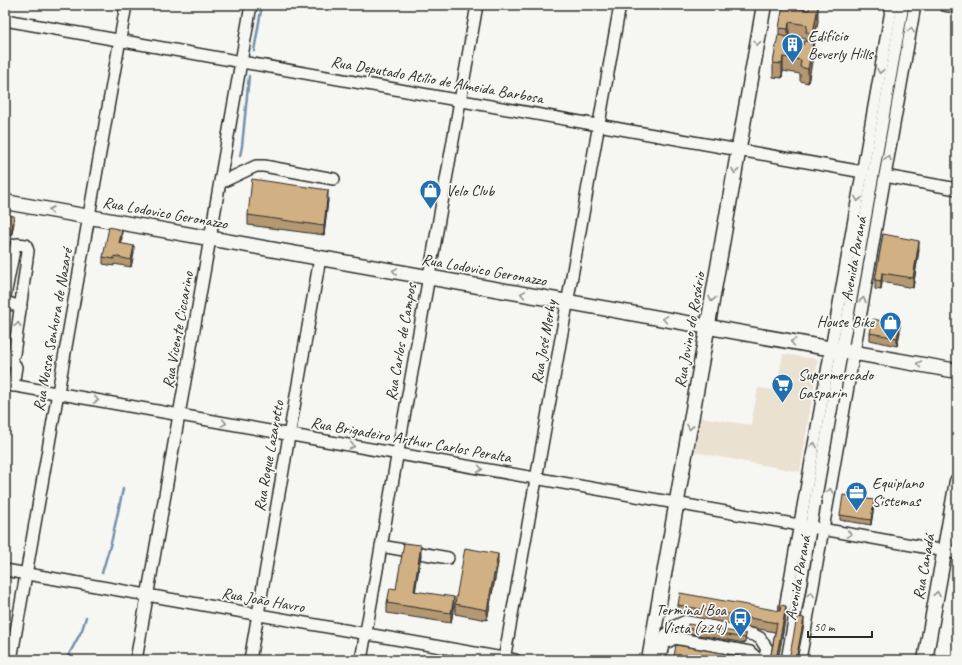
<svg xmlns="http://www.w3.org/2000/svg" width="962" height="665" font-family="Caveat,sans-serif">
<style>
.built{fill:#ebe1d1}
.lines{fill:none;stroke-linecap:round;stroke-linejoin:round}
.stream{stroke:#7291aa;stroke-width:2.5}
.minor-casing{stroke:#2b2b2b;stroke-width:14}
.major-casing{stroke:#2b2b2b;stroke-width:17}
.minor{stroke:#f6f6f2;stroke-width:11}
.major{stroke:#f6f6f2;stroke-width:14}
.wall{fill:#b49872;stroke:#2b2b2b;fill-rule:evenodd}
.shaded-wall{fill:#927c5c;stroke:#2b2b2b}
.building{fill:#d1b184;stroke:#2b2b2b}
.oneway{stroke:#90908e}
.labels{text-anchor:middle;dominant-baseline:central;stroke-width:3.5;stroke-linejoin:round;paint-order:stroke}
.poi-label{font-size:16px;fill:#2b2b2b;stroke:#f6f6f2;text-anchor:start}
.street-label{font-size:16px;fill:#2b2b2b;stroke:#f6f6f2}
</style>
<rect width="100%" height="100%" fill="#f6f6f2"/>
<filter id="ink" filterUnits="userSpaceOnUse"><feTurbulence type="fractalNoise" baseFrequency=".025" numOctaves="2"/><feDisplacementMap in="SourceGraphic" scale="8" xChannelSelector="R" yChannelSelector="G"/><feConvolveMatrix kernelMatrix="1 2 1 2 8 2 1 2 1" color-interpolation-filters="sRGB"/></filter>
<g filter="url(#ink)">
<!-- built -->
<polygon class="built" points="783,354 818,359 800,472 694,452 699,417 751,425 758,388 776,390"/>
<g class="lines">
<!-- stream -->
<g class="stream">
<polyline points="254,51 262,5"/>
<polyline points="240,156 242,146 249,76"/>
<polyline points="102,573 112,539 123,489"/>
<polyline points="66,660 82,630 86,617"/>
</g>
<defs>
<g id="minor">
<polyline points="944,5 957,7"/>
<polyline points="5,20 863,172"/>
<polyline points="885,176 957,189"/>
<polyline points="220,183 256,166 264,166 334,179"/>
<polyline points="5,296 15,245 17,244 26,245 28,251 14,354 10,356 5,355"/>
<polyline points="5,302 21,307"/>
<polyline points="5,360 13,362 16,367 13,386"/>
<polyline points="5,384 957,553"/>
<polyline points="381,546 448,558"/>
<polyline points="5,570 515,660"/>
<polyline points="785,608 892,5"/>
<polyline points="662,645 675,638 750,652 759,660"/>
<polyline points="11,660 126,5"/>
<polyline points="136,660 251,5"/>
<polyline points="250,660 320,258"/>
<polyline points="361,660 477,5"/>
<polyline points="504,660 620,5"/>
<polyline points="659,660 666,635 675,626 686,621 754,635 760,638 767,649 764,660"/>
<polyline points="787,660 903,5"/>
<polyline points="800,660 915,5"/>
</g>
<g id="major">
<polyline points="5,202 957,371"/>
<polyline points="649,660 764,5"/>
<polyline points="925,660 957,481"/>
</g>
</defs>
<!-- minor casing -->
<use href="#minor" class="minor-casing"/>
<!-- major casing -->
<use href="#major" class="major-casing"/>
<!-- minor -->
<use href="#minor" class="minor"/>
<!-- major -->
<use href="#major" class="major"/>
</g>
<!-- wall -->
<g class="wall">
<path d="M 793,5 L 793,7 L 809,10 L 818,21 L 813,47 L 813,56 L 808,83 L 800,81 L 800,74 L 783,71 L 782,78 L 773,77 L 773,63 L 779,35 L 779,28 ZM 789,36 L 806,39 L 806,41 L 803,45 L 788,43 Z"/>
<polygon points="328,200 324,235 248,225 248,215"/>
<polygon points="883,234 919,250 913,288 882,282 881,290 875,289 875,280"/>
<polygon points="122,237 121,243 134,253 131,267 114,264 114,266 103,264 103,257"/>
<polygon points="900,332 897,346 870,340 870,333"/>
<polygon points="874,505 871,525 840,520 840,515"/>
<polygon points="421,555 415,591 454,606 451,623 387,613 387,603 396,589"/>
<polygon points="498,563 487,620 455,614 455,604"/>
<polygon points="678,605 786,615 778,660 770,660 775,632 678,614"/>
<polygon points="687,628 746,634 745,643 687,633"/>
<polygon points="674,656 750,660 674,660"/>
</g>
<!-- shaded-wall -->
<g class="shaded-wall">
<polygon points="818,7 818,21 813,47 813,33"/>
<polygon points="789,22 789,36 788,43 788,29"/>
<polygon points="813,42 813,56 808,83 808,69"/>
<polygon points="783,57 783,71 782,78 782,64"/>
<polygon points="328,190 328,200 324,235 324,226"/>
<polygon points="14,216 14,223 5,274 5,267"/>
<polygon points="122,230 122,237 119,250 119,243"/>
<polygon points="919,241 919,250 913,288 913,278"/>
<polygon points="134,246 134,253 131,267 131,260"/>
<polygon points="882,273 882,282 881,290 881,281"/>
<polygon points="900,325 900,332 897,346 897,338"/>
<polygon points="874,500 874,505 871,525 871,520"/>
<polygon points="421,545 421,555 414,600 414,591"/>
<polygon points="498,554 498,563 487,620 487,610"/>
<polygon points="454,597 454,606 451,623 451,613"/>
<polygon points="786,606 786,615 778,660 776,660"/>
<polygon points="804,618 804,625 797,660 796,660"/>
</g>
<!-- building -->
<g class="building">
<polygon points="783,5 792,5 792,7 809,10 810,5 818,7 813,33 806,32 807,25 789,22 788,29 779,28"/>
<polygon points="778,35 787,37 786,42 803,45 804,41 813,42 808,69 800,67 801,60 783,57 782,64 773,63"/>
<polygon points="252,179 328,190 324,226 248,215"/>
<polygon points="5,214 14,216 5,267"/>
<polygon points="109,227 122,230 119,243 134,246 131,260 114,256 114,259 103,257"/>
<polygon points="883,234 919,241 913,278 882,273 881,281 875,280"/>
<polygon points="873,319 900,325 897,338 870,333"/>
<polygon points="843,495 874,500 871,520 840,515"/>
<polygon points="404,543 421,545 414,591 454,597 451,613 387,603 390,588 396,589"/>
<polygon points="465,548 498,554 487,610 455,604"/>
<polygon points="680,593 780,611 781,605 786,606 776,660 770,660 777,623 678,605"/>
<polygon points="797,617 804,618 796,660 789,660"/>
<polygon points="688,624 746,634 745,638 687,628"/>
<polygon points="676,645 750,658 749,660 697,660 674,656"/>
</g>
<!-- one-way arrows -->
<defs><path id="oneway-chevron" d="M-2-3.5L2.5 0L-2 3.5" fill="none" stroke-width="1.6" stroke-linecap="round" stroke-linejoin="round"/></defs>
<g class="oneway">
<use href="#oneway-chevron" transform="translate(911 30) rotate(-80)"/>
<use href="#oneway-chevron" transform="translate(757 43) rotate(100)"/>
<use href="#oneway-chevron" transform="translate(880 71) rotate(100)"/>
<use href="#oneway-chevron" transform="translate(888 158) rotate(-80)"/>
<use href="#oneway-chevron" transform="translate(735 171) rotate(100)"/>
<use href="#oneway-chevron" transform="translate(858 199) rotate(100)"/>
<use href="#oneway-chevron" transform="translate(51 210) rotate(-170)"/>
<use href="#oneway-chevron" transform="translate(395 271) rotate(-170)"/>
<use href="#oneway-chevron" transform="translate(523 294) rotate(-170)"/>
<use href="#oneway-chevron" transform="translate(712 299) rotate(100)"/>
<use href="#oneway-chevron" transform="translate(863 300) rotate(-80)"/>
<use href="#oneway-chevron" transform="translate(665 319) rotate(-170)"/>
<use href="#oneway-chevron" transform="translate(18 325) rotate(-82)"/>
<use href="#oneway-chevron" transform="translate(793 342) rotate(-170)"/>
<use href="#oneway-chevron" transform="translate(919 364) rotate(-170)"/>
<use href="#oneway-chevron" transform="translate(96 400) rotate(10)"/>
<use href="#oneway-chevron" transform="translate(224 423) rotate(10)"/>
<use href="#oneway-chevron" transform="translate(690 427) rotate(100)"/>
<use href="#oneway-chevron" transform="translate(814 445) rotate(-80)"/>
<use href="#oneway-chevron" transform="translate(352 446) rotate(10)"/>
<use href="#oneway-chevron" transform="translate(480 469) rotate(10)"/>
<use href="#oneway-chevron" transform="translate(830 491) rotate(-80)"/>
<use href="#oneway-chevron" transform="translate(849 534) rotate(10)"/>
<use href="#oneway-chevron" transform="translate(811 594) rotate(-80)"/>
<use href="#oneway-chevron" transform="translate(937 594) rotate(-80)"/>
</g>
</g>
<!-- icons -->
<defs>
<symbol id="building-pin" viewBox="-11 -11 22 30"><path d="M0 17L-7.5 6A9.5 9.5 0 1 1 7.5 6Z" fill="#1f6fb2" stroke="#f6f6f2"/><path d="M-4-6H4V6H1V3H-1V6H-4ZM-2.5-4.3h1.7v1.8h-1.7ZM.8-4.3h1.7v1.8H.8ZM-2.5-1h1.7V.8h-1.7ZM.8-1h1.7V.8H.8Z" fill="#fff"/></symbol>
<symbol id="shop-pin" viewBox="-11 -11 22 30"><path d="M0 17L-7.5 6A9.5 9.5 0 1 1 7.5 6Z" fill="#1f6fb2" stroke="#f6f6f2"/><path d="M-5-2.5h2.3a2.7 3.5 0 0 1 5.4 0H5L5.5 6h-11ZM-1.5-2.5h3a1.5 2.3 0 0 0-3 0Z" fill="#fff"/></symbol>
<symbol id="supermarket-pin" viewBox="-11 -11 22 30"><path d="M0 17L-7.5 6A9.5 9.5 0 1 1 7.5 6Z" fill="#1f6fb2" stroke="#f6f6f2"/><path d="M-6-5.5h2.5l.6 2H6L4.5 2H-2.5L-4.4-4H-6ZM-1.5 3.2a1.3 1.3 0 1 0 .1 0ZM3 3.2a1.3 1.3 0 1 0 .1 0Z" fill="#fff"/></symbol>
<symbol id="office-pin" viewBox="-11 -11 22 30"><path d="M0 17L-7.5 6A9.5 9.5 0 1 1 7.5 6Z" fill="#1f6fb2" stroke="#f6f6f2"/><path d="M-6-3h4V-5.5h4V-3h4V5H-6ZM-1-4.5V-3h2v-1.5ZM-6 0V1H6V0Z" fill="#fff"/></symbol>
<symbol id="bus-pin" viewBox="-11 -11 22 30"><path d="M0 17L-7.5 6A9.5 9.5 0 1 1 7.5 6Z" fill="#1f6fb2" stroke="#f6f6f2"/><path d="M-5-6H5V4H4V6H2V4H-2V6H-4V4H-5ZM-3.5-4V0h7V-4ZM-3.5 1.2v1.5H-2V1.2ZM2 1.2v1.5H3.5V1.2Z" fill="#fff"/></symbol>
</defs>
<g fill-rule="evenodd">
<use href="#building-pin" x="780" y="32" width="25" height="34"/>
<use href="#shop-pin" x="418" y="178" width="25" height="34"/>
<use href="#shop-pin" x="878" y="310" width="25" height="34"/>
<use href="#supermarket-pin" x="770" y="372" width="25" height="34"/>
<use href="#office-pin" x="844" y="480" width="25" height="34"/>
<use href="#bus-pin" x="728" y="606" width="25" height="34"/>
</g>
<g class="labels">
<!-- poi labels -->
<g class="poi-label">
<text x="808" y="36">Edifício<tspan x="808" dy="18">Beverly Hills</tspan></text>
<text x="446" y="191">Velo Club</text>
<text x="874" y="322" text-anchor="end">House Bike</text>
<text x="798" y="375">Supermercado<tspan x="798" dy="18">Gasparin</tspan></text>
<text x="872" y="483">Equiplano<tspan x="872" dy="18">Sistemas</tspan></text>
<text x="726" y="610" text-anchor="end">Terminal Boa<tspan x="726" dy="18">Vista (224)</tspan></text>
</g>
<!-- street labels -->
<g class="street-label">
<text transform="translate(437 80) rotate(10)">Rua Deputado Atílio de Almeida Barbosa</text>
<text transform="translate(165 213) rotate(10)">Rua Lodovico Geronazzo</text>
<text transform="translate(854 259) rotate(-80)">Avenida Paraná</text>
<text transform="translate(484 270) rotate(10)">Rua Lodovico Geronazzo</text>
<text transform="translate(53 330) rotate(-80)">Rua Nossa Senhora de Nazaré</text>
<text transform="translate(178 330) rotate(-80)">Rua Vicente Ciccarino</text>
<text transform="translate(690 330) rotate(-80)">Rua Jovino do Rosário</text>
<text transform="translate(401 342) rotate(-80)">Rua Carlos de Campos</text>
<text transform="translate(544 342) rotate(-80)">Rua José Merhy</text>
<text transform="translate(411 440) rotate(10)">Rua Brigadeiro Arthur Carlos Peralta</text>
<text transform="translate(269 456) rotate(-80)">Rua Roque Lazarotto</text>
<text transform="translate(924 567) rotate(-80)">Rua Canadá</text>
<text transform="translate(798 578) rotate(-80)">Avenida Paraná</text>
<text transform="translate(263 600) rotate(10)">Rua João Havro</text>
</g>
</g>
<!-- margin -->
<rect width="962" height="665" fill="none" stroke="#f6f6f2" stroke-width="20"/>
<rect x="10" y="10" width="942" height="645" fill="none" stroke="#2b2b2b" stroke-width="1.5" filter="url(#ink)"/>
<!-- scale -->
<path d="M808 631v6h64v-6" fill="none" stroke="#2b2b2b" stroke-width="2"/>
<text x="814" y="631" font-size="12" fill="#2b2b2b" stroke="#f6f6f2" stroke-width="3" paint-order="stroke">50 m</text>
</svg>
